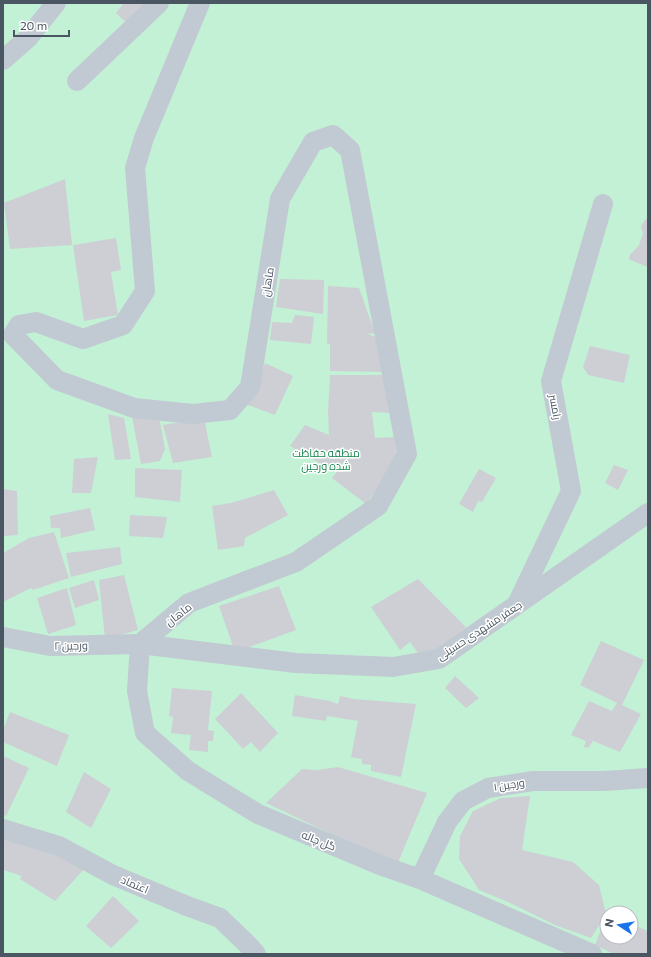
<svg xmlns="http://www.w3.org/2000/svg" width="651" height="957" font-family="Commissioner,Cairo,sans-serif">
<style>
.green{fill:#c3f1d5;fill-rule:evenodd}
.building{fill:#cdcfd5}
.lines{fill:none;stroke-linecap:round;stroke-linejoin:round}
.street{stroke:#c1cad2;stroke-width:20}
.labels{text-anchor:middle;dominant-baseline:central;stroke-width:3;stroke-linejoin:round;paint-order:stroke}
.street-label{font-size:11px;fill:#4a5661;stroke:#fff}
.park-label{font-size:11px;fill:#17864f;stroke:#fff}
</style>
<rect width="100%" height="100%" fill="#f5f3f3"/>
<!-- green -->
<path class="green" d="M 3,3 L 648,3 L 648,954 L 3,954 ZM 607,913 L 631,913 L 631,937 L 607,937 Z"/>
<!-- building -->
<g class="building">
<polygon points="124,3 153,3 131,27 116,13"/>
<polygon points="65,179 72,245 10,249 4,203"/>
<polygon points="648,218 648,267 630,260 629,256 639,245 643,234 641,226 645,220"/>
<polygon points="116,238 121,270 111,272 118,315 84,321 73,245"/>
<polygon points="280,279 324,280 323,314 276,307"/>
<polygon points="328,286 359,288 375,333 367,334 376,337 386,372 330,371 330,344 327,344"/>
<polygon points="295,315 314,317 311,344 270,340 272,322 292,323"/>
<polygon points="590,346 630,355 624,383 588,375 583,367"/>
<polygon points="265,363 293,376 275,415 248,405"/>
<polygon points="330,375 386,375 391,413 372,412 375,438 394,437 397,460 366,504 332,478 354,451 334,472 290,446 305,425 329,435 328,411"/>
<polygon points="131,411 159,416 165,449 160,461 141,464"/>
<polygon points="108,414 124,418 131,459 115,460"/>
<polygon points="204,418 212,457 173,463 163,425"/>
<polygon points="98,457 91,493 72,493 74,459"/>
<polygon points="614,465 628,470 618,490 605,483"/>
<polygon points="135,468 182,470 180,502 135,497"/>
<polygon points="479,469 496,478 482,502 478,501 473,512 459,504"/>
<polygon points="3,489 17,491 18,535 3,536"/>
<polygon points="274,490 288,515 245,538 244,546 218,550 212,506 231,503"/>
<polygon points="90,508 95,530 61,538 60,528 51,528 50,516"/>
<polygon points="130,515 167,517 163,538 129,536"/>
<polygon points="54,532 69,578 33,590 31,588 3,602 3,553 29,538"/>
<polygon points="120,547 122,564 71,577 66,553"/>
<polygon points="124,575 138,630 105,639 99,580"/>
<polygon points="418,579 466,627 442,650 423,660 410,642 400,650 371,607"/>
<polygon points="94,580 99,600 75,608 69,588"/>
<polygon points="279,586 296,630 235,652 219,606"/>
<polygon points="67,588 76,625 48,634 37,598"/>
<polygon points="601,641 644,660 622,705 641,714 620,752 593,741 588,748 584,747 586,741 571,735 589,701 612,711 617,703 580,685"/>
<polygon points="455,676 479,698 466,708 445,688"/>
<polygon points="172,688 212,691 208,730 214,731 213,741 208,741 208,752 189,750 191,735 171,733 173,717 169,716"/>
<polygon points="241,693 278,733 260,752 251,742 243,749 215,719"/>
<polygon points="295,695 330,701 338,704 340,696 354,699 416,704 401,777 371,771 371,765 362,764 362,759 351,757 358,721 327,716 326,721 292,716"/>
<polygon points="10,712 69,735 57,766 3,742 3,730"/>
<polygon points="3,756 29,768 6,816 3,814"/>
<polygon points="338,767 427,793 397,865 266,803 302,769 317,770"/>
<polygon points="84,772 111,789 91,828 66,812"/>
<polygon points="530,796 522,850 573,862 599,885 606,914 591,938 555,925 508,902 479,890 459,859 460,836 473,811 501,798"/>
<polygon points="3,833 36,843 85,868 55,901 20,879 22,876 3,870"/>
<polygon points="113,896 139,921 111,948 86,926"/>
<polygon points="607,914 607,937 631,937 631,924 648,931 648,954 614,954 595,945"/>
</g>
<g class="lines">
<!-- street -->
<g class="street">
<polyline points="3,60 28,38 56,3"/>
<polyline points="77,81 159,3"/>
<polyline points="518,602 571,491 551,381 603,204"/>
<polyline points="3,637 50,646 140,644 296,663 393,667 439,659 648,513"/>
<polyline points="140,644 189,603 296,562 378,506 407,454 350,150 333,135 313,142 280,199 250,387 230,410 193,414 134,408 57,380 13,335 19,325 36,322 83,339 123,325 145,291 135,168 144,138 200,3"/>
<polyline points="140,644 137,691 145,733 188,771 258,814 380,865 420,879 592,954"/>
<polyline points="3,829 59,846 113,875 187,906 220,918 248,945 256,954"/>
<polyline points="420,879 447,822 463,801 488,788 533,781 604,781 648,778"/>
</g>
</g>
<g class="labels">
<!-- street labels -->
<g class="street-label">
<text transform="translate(267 282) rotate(-81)">ماهان</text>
<text transform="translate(556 407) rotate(80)">رامسر</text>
<text transform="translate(178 614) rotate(-38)">ماهان</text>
<text transform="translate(479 630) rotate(-33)">جعفر مشهدی حسینی</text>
<text transform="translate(71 645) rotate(-1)">ورجین ۲</text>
<text transform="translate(509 784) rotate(-9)">ورجین ۱</text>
<text transform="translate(319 840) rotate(22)">گل چاله</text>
<text transform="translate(135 884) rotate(23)">اعتماد</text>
</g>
<!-- park labels -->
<g class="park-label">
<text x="326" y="452">منطقه حفاظت<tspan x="326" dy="13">شده ورجین</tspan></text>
</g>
</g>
<!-- border -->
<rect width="651" height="957" fill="none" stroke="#4a5661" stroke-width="8"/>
<!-- north arrow -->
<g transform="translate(619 925) rotate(282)"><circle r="19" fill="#ffffff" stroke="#b7bbc0"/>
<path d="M0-3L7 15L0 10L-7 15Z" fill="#1a73e8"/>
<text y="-6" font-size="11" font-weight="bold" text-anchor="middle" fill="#4a5661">N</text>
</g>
<!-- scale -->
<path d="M14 30v6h55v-6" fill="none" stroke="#4a5661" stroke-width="2"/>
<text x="20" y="30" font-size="12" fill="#4a5661" stroke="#ffffff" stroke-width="3" paint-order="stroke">20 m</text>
</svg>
